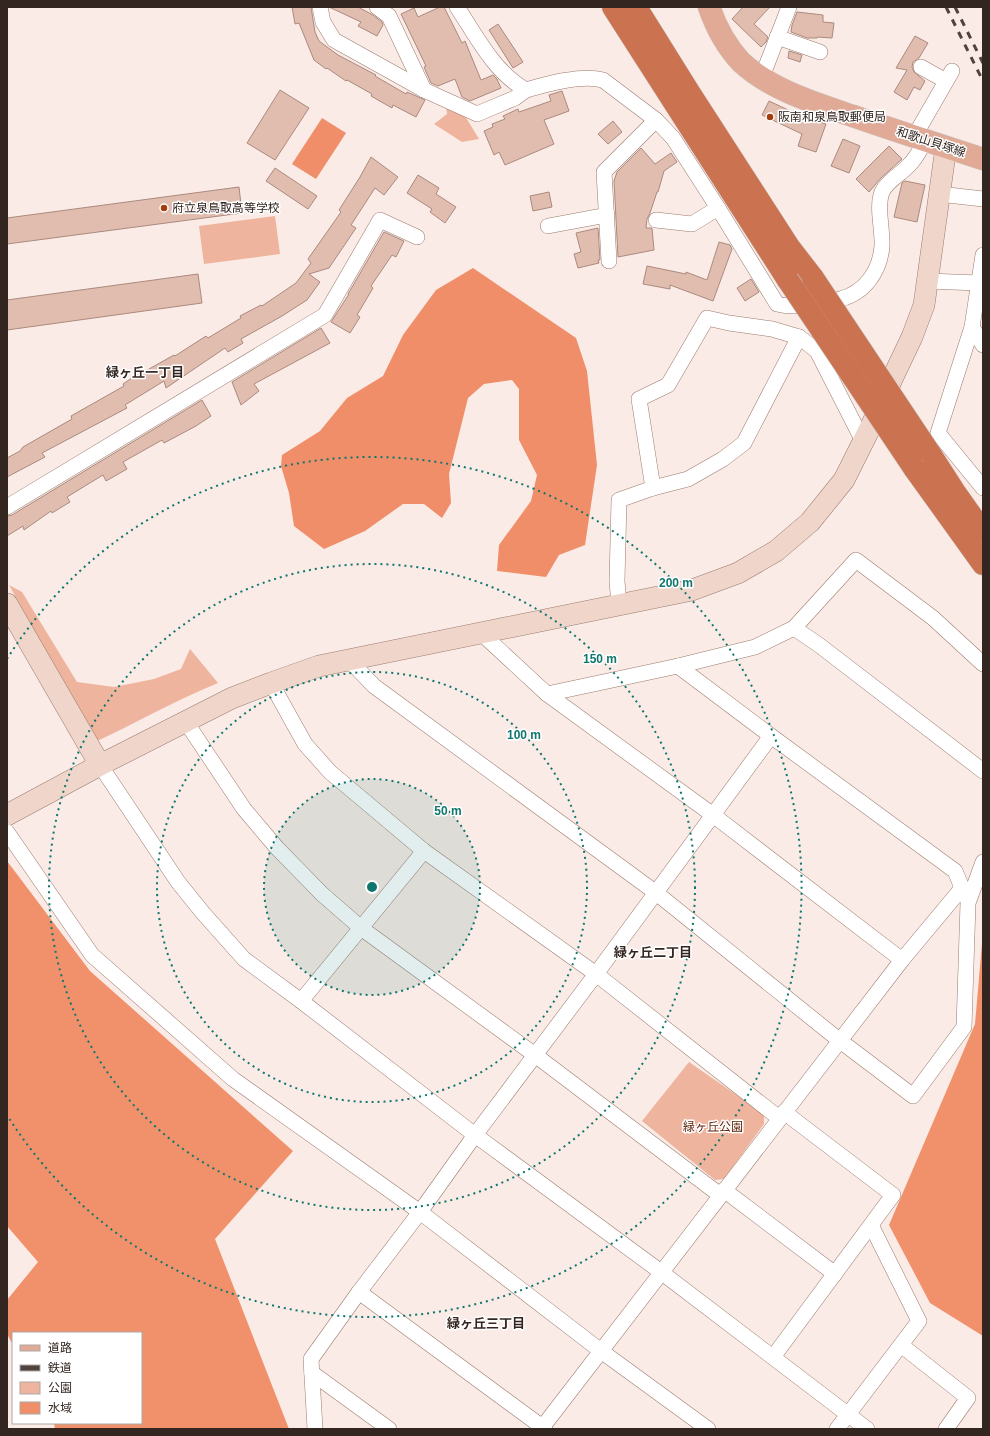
<svg xmlns="http://www.w3.org/2000/svg" width="990" height="1436" font-family="Arial,'Noto Sans JP',sans-serif">
<style>
.green{fill:#efb49d}
.forest{fill:#f1916b}
.water{fill:#ef8e69}
.building{fill:#e1bdb0;stroke:#ab8a7d}
.lines{fill:none;stroke-linecap:round;stroke-linejoin:round}
.street-casing{stroke:#9c7b6e;stroke-width:16}
.secondary-casing{stroke:#9c7b6e;stroke-width:22}
.primary-casing{stroke:#cecbc9;stroke-width:23}
.highway-casing{stroke:#cecbc9;stroke-width:23}
.street{stroke:#fff;stroke-width:15}
.secondary{stroke:#efd5ca;stroke-width:21}
.primary{stroke:#e0aa96;stroke-width:22}
.highway{stroke:#cb7250;stroke-width:22}
.rail{stroke:#50423d;stroke-width:3;stroke-dasharray:7 7;stroke-linecap:butt}
.highway-bridge-casing{stroke:#cecbc9;stroke-width:23;stroke-linecap:butt}
.highway-bridge{stroke:#cb7250;stroke-width:22}
.ring{fill:none;stroke:#0f766e;stroke-width:2;stroke-dasharray:2 4}
.poi-dot{fill:#a23e0c;stroke:#fff;stroke-width:1.5}
.labels{text-anchor:middle;dominant-baseline:central;stroke-width:3;stroke-linejoin:round;paint-order:stroke}
.poi-label{font-size:12px;fill:#332520;stroke:#fff;text-anchor:start}
.street-label{font-size:12px;fill:#332520;stroke:#fff}
.park-label{font-size:12px;fill:#591e02;stroke:#fff}
.neighbourhood-label{font-size:13px;font-weight:bold;fill:#332520;stroke:#fff}
.centre{fill:#0f766e;stroke:#fff;stroke-width:2}
.ring-label{font-size:12px;text-anchor:middle;font-weight:bold;fill:#0f766e;stroke:#fff;stroke-width:3;stroke-linejoin:round;paint-order:stroke}
</style>
<rect width="100%" height="100%" fill="#faebe6"/>
<!-- green -->
<g class="green">
<polygon points="446,107 465,116 479,139 462,142 434,124 447,114"/>
<polygon points="275,216 280,254 204,264 199,226"/>
<path d="M 9,585 L 22,592 L 77,682 L 114,687 L 154,679 L 181,669 L 190,649 L 218,683 C 176,700 136,723 95,742 Z"/>
<polygon points="689,1062 764,1114 764,1124 724,1179 715,1180 642,1121"/>
</g>
<!-- forest -->
<g class="forest">
<polygon points="7,861 90,971 293,1151 215,1239 289,1429 55,1429 54,1423 141,1423 141,1333 13,1333 13,1345 7,1334 7,1300 38,1262 7,1226"/>
<polygon points="983,932 983,1336 930,1303 889,1225 975,1024"/>
</g>
<!-- water -->
<g class="water">
<polygon points="322,118 346,133 316,179 292,164"/>
<polygon points="473,268 576,338 587,371 597,465 585,545 559,555 546,577 497,571 499,545 531,501 537,475 519,440 519,389 512,380 484,384 468,398 449,474 451,503 442,518 424,504 403,504 365,531 324,549 294,526 289,493 281,466 282,455 320,431 347,398 383,376 403,335 436,290"/>
</g>
<!-- building -->
<g class="building">
<polygon points="292,7 311,7 315,32 319,41 338,55 376,75 375,76 406,94 407,92 425,100 416,117 393,105 392,108 371,96 372,94 347,80 346,81 327,68 326,69 314,60 299,23 295,24"/>
<polygon points="329,7 358,7 373,15 382,22 383,25 377,36 358,26 361,22"/>
<polygon points="440,7 444,7 462,43 465,41 481,80 493,75 497,79 501,88 470,101 462,97 455,79 438,86 431,83 424,67 426,66 401,14 414,8 418,17"/>
<polygon points="743,7 770,7 754,24 768,37 766,42 761,47 732,19"/>
<polygon points="797,12 823,15 823,22 834,23 832,38 817,37 817,38 807,38 791,32 792,25"/>
<polygon points="498,24 523,62 513,68 489,30"/>
<polygon points="915,36 928,43 919,58 913,62 912,67 914,72 925,81 920,90 914,87 907,100 894,92 907,70 896,68"/>
<polygon points="789,51 802,55 800,62 788,58"/>
<polygon points="280,90 309,108 275,160 247,143"/>
<polygon points="562,91 569,111 544,120 554,144 505,165 499,152 494,155 484,131 493,127 492,124 505,119 503,116 518,109 519,112 551,101 549,95"/>
<polygon points="769,101 799,115 826,124 816,152 798,146 802,134 762,115"/>
<polygon points="613,121 622,132 608,144 598,134"/>
<polygon points="843,139 860,146 849,173 831,166"/>
<polygon points="889,146 902,159 881,178 869,192 856,179"/>
<polygon points="641,148 655,164 671,153 677,162 664,171 658,192 657,192 650,213 647,219 646,228 652,228 654,250 618,257 614,181 617,172"/>
<polygon points="371,157 398,177 384,195 375,188 351,225 356,228 329,268 309,274 320,282 307,300 282,316 241,339 243,343 228,352 225,348 166,388 164,381 125,405 127,408 42,453 45,457 7,477 7,458 20,451 23,447 72,419 71,416 124,386 123,384 141,372 142,373 174,355 175,356 206,336 208,338 241,318 240,316 261,305 262,306 296,283 311,263 308,259 341,212 339,210 360,177"/>
<polygon points="275,168 317,196 308,209 266,181"/>
<polygon points="418,175 439,188 436,194 456,207 445,223 430,212 432,209 407,193"/>
<polygon points="905,181 925,185 917,222 894,217 902,183"/>
<polygon points="239,187 242,213 7,244 7,218"/>
<polygon points="549,192 552,207 533,211 530,196"/>
<polygon points="598,228 600,260 598,260 599,263 578,268 574,254 581,252 576,233"/>
<polygon points="384,232 404,241 396,257 392,255 371,286 373,288 357,315 360,317 350,333 331,322 349,294 348,294"/>
<polygon points="719,242 730,245 732,249 713,301 670,285 670,289 643,284 647,266 686,274 686,272 707,280"/>
<polygon points="198,274 202,303 7,330 7,300"/>
<polygon points="751,279 759,292 745,301 737,288"/>
<polygon points="321,328 330,343 254,384 259,391 241,405 232,382"/>
<polygon points="202,400 211,416 196,426 164,443 162,440 123,462 127,469 106,481 103,475 67,497 70,502 52,513 51,511 24,530 23,526 7,536 7,516 12,515"/>
</g>
<g class="lines">
<defs>
<g id="street">
<polyline points="320,7 323,22 334,40 424,90 477,114 515,98 526,90"/>
<polyline points="377,7 389,16 424,90"/>
<path d="M 457,7 C 477,37 494,72 526,90 C 547,84 582,74 603,80 L 656,120 L 673,138 L 718,208 L 777,304 C 794,308 802,305 819,303 C 826,302 833,301 840,299 C 865,293 880,271 882,246 C 883,230 876,207 882,192 C 887,181 901,174 908,166 C 916,159 920,150 925,141"/>
<polyline points="777,37 820,52"/>
<polyline points="921,67 946,81"/>
<polyline points="762,77 789,7"/>
<polyline points="914,137 952,71"/>
<polyline points="939,194 983,199"/>
<polyline points="656,220 692,224 718,208"/>
<polyline points="548,226 607,215"/>
<polyline points="983,255 972,327 938,433 983,488"/>
<polyline points="609,261 604,172 656,120"/>
<polyline points="927,281 979,283"/>
<polyline points="972,327 983,345"/>
<polyline points="653,488 639,399 668,385 707,318 729,323 772,329 799,337 817,351 863,441"/>
<polyline points="7,507 325,315 380,220 417,237"/>
<polyline points="619,605 617,581 619,500 653,488 688,479 723,459 744,443 799,337"/>
<polyline points="794,628 819,645 983,771"/>
<polyline points="481,633 547,694 713,815 902,960"/>
<polyline points="348,659 374,686 655,892 839,1040 913,1096 964,1027 968,903 983,862"/>
<polyline points="678,666 771,736 955,871 966,897"/>
<polyline points="271,683 305,744 330,772 424,851 596,974 779,1118"/>
<polyline points="547,694 678,666 755,647 794,628 856,560 933,618 983,664"/>
<polyline points="186,722 244,809 277,848 322,894 361,928 535,1055 720,1195"/>
<polyline points="100,765 178,882 203,913 244,959 301,1001 475,1135 661,1272 867,1429"/>
<polyline points="7,832 92,955 233,1079 420,1212 601,1351 708,1429"/>
<polyline points="301,1001 424,851"/>
<polyline points="724,1190 835,1274"/>
<polyline points="359,1292 545,1429"/>
<polyline points="901,1345 968,1398 946,1429"/>
<polyline points="773,1357 893,1195 784,1112"/>
<polyline points="312,1373 389,1429"/>
<polyline points="315,1429 311,1359 359,1292 420,1212 475,1135 596,974 771,736"/>
<polyline points="541,1429 902,960 962,888"/>
<polyline points="837,1429 919,1321 871,1225"/>
</g>
<g id="secondary">
<polyline points="7,604 100,765"/>
<polyline points="7,815 100,765 232,698 271,683 319,666 692,590 738,573 776,551 810,522 844,480 875,418 892,379 912,337 924,305 946,147"/>
</g>
<path id="primary" d="M 709,7 C 716,27 726,46 741,62 C 771,90 815,103 853,116 C 896,131 940,145 983,159"/>
<g id="highway">
<polyline points="613,7 788,280"/>
<polyline points="636,7 689,92 789,247 813,278"/>
<polyline points="929,452 954,491 983,532"/>
<polyline points="914,468 983,564"/>
</g>
</defs>
<!-- street casing -->
<use href="#street" class="street-casing"/>
<!-- secondary casing -->
<use href="#secondary" class="secondary-casing"/>
<!-- primary casing -->
<use href="#primary" class="primary-casing"/>
<!-- highway casing -->
<use href="#highway" class="highway-casing"/>
<!-- street -->
<use href="#street" class="street"/>
<!-- secondary -->
<use href="#secondary" class="secondary"/>
<!-- primary -->
<use href="#primary" class="primary"/>
<!-- highway -->
<use href="#highway" class="highway"/>
<!-- rail -->
<g class="rail">
<polyline points="946,7 983,81"/>
<polyline points="955,7 983,63"/>
</g>
<defs>
<g id="highway-bridge">
<polyline points="813,278 929,452"/>
<polyline points="788,280 914,468"/>
</g>
</defs>
<!-- highway-bridge casing -->
<use href="#highway-bridge" class="highway-bridge-casing"/>
<!-- highway-bridge -->
<use href="#highway-bridge" class="highway-bridge"/>
</g>
<!-- distance rings -->
<circle cx="372" cy="887" r="108" fill="#0f766e" fill-opacity=".12"/>
<g class="ring">
<circle cx="372" cy="887" r="108"/>
<circle cx="372" cy="887" r="215"/>
<circle cx="372" cy="887" r="323"/>
<path d="M7 659A430 430 0 1 1 7 1115"/>
</g>
<!-- markers -->
<g class="poi-dot">
<circle cx="770" cy="117" r="4"/>
<circle cx="164" cy="208" r="4"/>
</g>
<g class="labels">
<!-- poi labels -->
<g class="poi-label">
<text x="778" y="117">阪南和泉鳥取郵便局</text>
<text x="172" y="208">府立泉鳥取高等学校</text>
</g>
<!-- street labels -->
<g class="street-label">
<text transform="translate(931 142) rotate(18)">和歌山貝塚線</text>
</g>
<!-- park labels -->
<g class="park-label">
<text x="713" y="1127">緑ヶ丘公園</text>
</g>
<!-- neighbourhood labels -->
<g class="neighbourhood-label">
<text x="145" y="372">緑ヶ丘一丁目</text>
<text x="653" y="952">緑ヶ丘二丁目</text>
<text x="486" y="1323">緑ヶ丘三丁目</text>
</g>
</g>
<circle cx="372" cy="887" r="6" class="centre"/>
<g class="ring-label">
<text x="676" y="587">200 m</text>
<text x="600" y="663">150 m</text>
<text x="524" y="739">100 m</text>
<text x="448" y="815">50 m</text>
</g>
<!-- border -->
<rect width="990" height="1436" fill="none" stroke="#332520" stroke-width="16"/>
<!-- legend -->
<rect x="12" y="1332" width="130" height="92" fill="#ffffff" stroke="#ada8a6"/>
<rect x="20" y="1345" width="20" height="6" fill="#e0aa96" stroke="#ada8a6"/>
<text x="48" y="1352" font-size="12" fill="#332520">道路</text>
<rect x="20" y="1365" width="20" height="6" fill="#50423d" stroke="#ada8a6"/>
<text x="48" y="1372" font-size="12" fill="#332520">鉄道</text>
<rect x="20" y="1382" width="20" height="12" fill="#efb49d" stroke="#ada8a6"/>
<text x="48" y="1392" font-size="12" fill="#332520">公園</text>
<rect x="20" y="1402" width="20" height="12" fill="#ef8e69" stroke="#ada8a6"/>
<text x="48" y="1412" font-size="12" fill="#332520">水域</text>
</svg>
